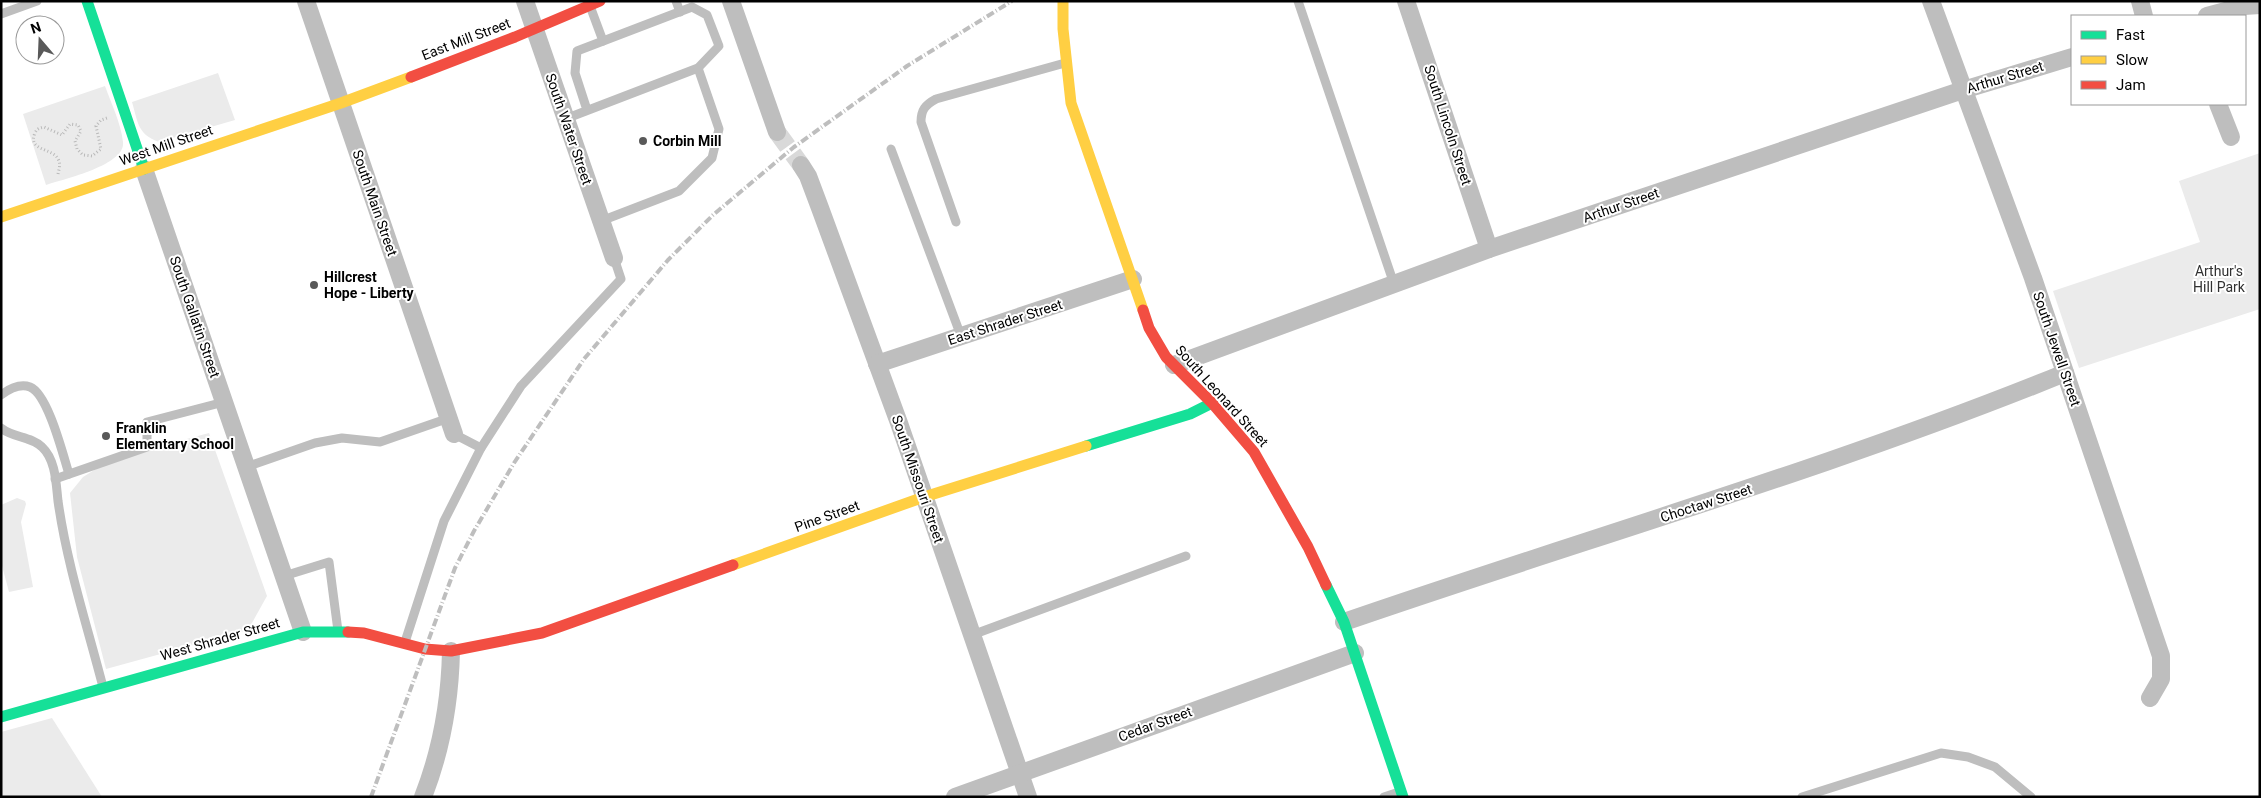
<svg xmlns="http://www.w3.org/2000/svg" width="2261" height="798" font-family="Roboto,sans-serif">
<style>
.green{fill:#ebebeb}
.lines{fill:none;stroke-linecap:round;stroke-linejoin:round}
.street-tunnel{stroke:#d9d9d9;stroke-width:18;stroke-dasharray:18 9;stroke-linecap:butt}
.path{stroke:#b9b9b9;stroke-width:3;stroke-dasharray:1 2.5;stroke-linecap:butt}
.lane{stroke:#bebebe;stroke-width:9}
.street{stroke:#bebebe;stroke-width:18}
.fast{stroke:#16e098;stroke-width:11}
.slow{stroke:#ffcf43;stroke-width:11}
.jam{stroke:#f24e42;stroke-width:11}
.rail{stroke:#bebebe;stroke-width:4;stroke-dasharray:8 2.5 1 2.5;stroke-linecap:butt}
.poi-dot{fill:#595959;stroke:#fff;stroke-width:2}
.labels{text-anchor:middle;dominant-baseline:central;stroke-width:4;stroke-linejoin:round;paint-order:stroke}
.street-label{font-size:14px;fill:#000;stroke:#fff}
.poi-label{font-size:14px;font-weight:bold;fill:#000;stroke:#fff;text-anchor:start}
.park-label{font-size:14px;fill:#313131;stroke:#fff}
</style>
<rect width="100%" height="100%" fill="#fff"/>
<!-- green -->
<g class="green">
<path d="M 218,73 L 235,120 L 159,142 C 137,134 138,122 132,102 Z"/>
<path d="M 105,86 C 111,103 121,123 123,142 C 126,165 64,179 46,185 L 23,114 Z"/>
<polygon points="2260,153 2260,309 2079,368 2053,291 2200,242 2179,181"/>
<polygon points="209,433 267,596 248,630 106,669 77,557 70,493 83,477 112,459"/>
<polygon points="17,498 25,501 26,504 21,522 33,587 9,592 1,562 1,505"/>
<polygon points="52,718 102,797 1,797 1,732"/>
</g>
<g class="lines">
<!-- street-tunnel -->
<polyline class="street-tunnel" points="777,132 801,165"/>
<!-- path -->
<path class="path" d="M 58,174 C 59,169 61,164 58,159 C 53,148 27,151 35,133 C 37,129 39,128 44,127 L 62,135 L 70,124 L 78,125 L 81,131 L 75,141 L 77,149 L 83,155 L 92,156 L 101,149 L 96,126 L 101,120 L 107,118"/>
<!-- lane -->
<g class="lane">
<polyline points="676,1 680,12"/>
<polyline points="1298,1 1394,284"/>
<polyline points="590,6 603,41"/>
<polyline points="1,14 37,1"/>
<polyline points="565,119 698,68 719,46 707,15 692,7 577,51 575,73 587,110"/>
<polyline points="891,149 961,336"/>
<polyline points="601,221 679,191 712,158 719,129 698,68"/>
<path d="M 956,222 L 921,122 C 921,110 925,105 936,99 L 1065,63"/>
<path d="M 1,395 C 9,389 19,383 30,387 C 48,394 63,455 69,474"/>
<path d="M 1,428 C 13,438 31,436 42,447 C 56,460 56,484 58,501 C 67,565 87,625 103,687"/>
<polyline points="454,434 481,448"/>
<polyline points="246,467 315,443 342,438 380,442 449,418"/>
<polyline points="55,479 147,447 147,422 224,402"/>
<polyline points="284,576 329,562 338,631"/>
<polyline points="972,635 1186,556"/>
<polyline points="405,642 444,521 481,448 521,386 621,279 614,258"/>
<polyline points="1384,797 1399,792"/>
<polyline points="1802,797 1941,753 1968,757 1995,767 2031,797"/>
</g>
<!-- street -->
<g class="street">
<polyline points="306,1 454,434"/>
<polyline points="525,1 614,258"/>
<polyline points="731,1 777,132"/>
<polyline points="1406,1 1489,249"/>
<polyline points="1931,1 2033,278 2161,656 2161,679 2150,698"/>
<polyline points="2140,1 2144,16"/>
<polyline points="2207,16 2244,6 2260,5"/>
<polyline points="2218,104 2231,137"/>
<polyline points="801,165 808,176 820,208 899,423 1028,797"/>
<polyline points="144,169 303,632"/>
<polyline points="877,364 1133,279"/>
<polyline points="1174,365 1489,249 1963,90 2072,57"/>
<path d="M 1344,622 C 1584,539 1829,469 2065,373"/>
<path d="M 423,797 C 441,751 450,700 451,651"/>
<polyline points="955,797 1355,653"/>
</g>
<!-- fast -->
<g class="fast">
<polyline points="87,1 144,169"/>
<polyline points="1086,446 1190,414 1212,403"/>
<polyline points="1326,585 1344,622 1403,797"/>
<polyline points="1,717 303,632 348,632"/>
</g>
<!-- slow -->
<g class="slow">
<polyline points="1063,1 1063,29 1071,103 1143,310"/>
<polyline points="1,217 341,103 411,77"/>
<polyline points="733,565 924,497 1086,446"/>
</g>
<!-- jam -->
<g class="jam">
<polyline points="411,77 515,37 600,1"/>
<polyline points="1143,310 1149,328 1166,357 1212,403 1254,452 1308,547 1326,585"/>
<polyline points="348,632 364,633 425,649 451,651 542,633 733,565"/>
</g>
<!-- rail -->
<polyline class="rail" points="371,797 455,568 474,531 514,463 584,359 668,260 713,215 794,147 907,66 1012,1"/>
</g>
<!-- markers -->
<g class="poi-dot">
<circle cx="643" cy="141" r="5"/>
<circle cx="314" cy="285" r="5"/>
<circle cx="106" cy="436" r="5"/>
</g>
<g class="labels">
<!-- street labels -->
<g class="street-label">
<text transform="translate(466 39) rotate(-21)">East Mill Street</text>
<text transform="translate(2005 77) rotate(-17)">Arthur Street</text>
<text transform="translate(1448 125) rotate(72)">South Lincoln Street</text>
<text transform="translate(569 129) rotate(71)">South Water Street</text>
<text transform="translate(166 145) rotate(-19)">West Mill Street</text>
<text transform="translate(375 203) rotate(71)">South Main Street</text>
<text transform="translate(1621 205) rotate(-19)">Arthur Street</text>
<text transform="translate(195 317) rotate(71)">South Gallatin Street</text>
<text transform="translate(1005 322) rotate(-18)">East Shrader Street</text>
<text transform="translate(2057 349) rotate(71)">South Jewell Street</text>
<text transform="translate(1222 396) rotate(48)">South Leonard Street</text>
<text transform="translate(918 479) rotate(71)">South Missouri Street</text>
<text transform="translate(1706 503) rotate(-18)">Choctaw Street</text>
<text transform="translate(827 516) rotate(-20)">Pine Street</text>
<text transform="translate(220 639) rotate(-16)">West Shrader Street</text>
<text transform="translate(1155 724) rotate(-20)">Cedar Street</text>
</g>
<!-- poi labels -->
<g class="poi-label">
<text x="653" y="141">Corbin Mill</text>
<text x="324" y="277">Hillcrest<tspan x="324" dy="16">Hope - Liberty</tspan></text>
<text x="116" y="428">Franklin<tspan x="116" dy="16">Elementary School</tspan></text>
</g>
<!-- park labels -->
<g class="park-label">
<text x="2219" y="271">Arthur's<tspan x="2219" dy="16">Hill Park</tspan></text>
</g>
</g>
<!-- border -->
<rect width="2261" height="798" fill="none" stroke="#000000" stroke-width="5"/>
<!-- legend -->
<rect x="2071" y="15" width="175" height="90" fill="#ffffff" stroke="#999999"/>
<rect x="2081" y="31" width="25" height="8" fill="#16e098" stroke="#999999"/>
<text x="2116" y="40" font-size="15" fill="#000000">Fast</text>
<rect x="2081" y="56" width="25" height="8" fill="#ffcf43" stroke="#999999"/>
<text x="2116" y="65" font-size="15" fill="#000000">Slow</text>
<rect x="2081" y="81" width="25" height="8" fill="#f24e42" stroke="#999999"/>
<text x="2116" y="90" font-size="15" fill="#000000">Jam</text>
<!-- north arrow -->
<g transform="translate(40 40) rotate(341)"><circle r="24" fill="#ffffff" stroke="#999999"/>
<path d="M0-4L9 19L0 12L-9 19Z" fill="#595959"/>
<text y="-8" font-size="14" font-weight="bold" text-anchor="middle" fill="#000000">N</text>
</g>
</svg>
